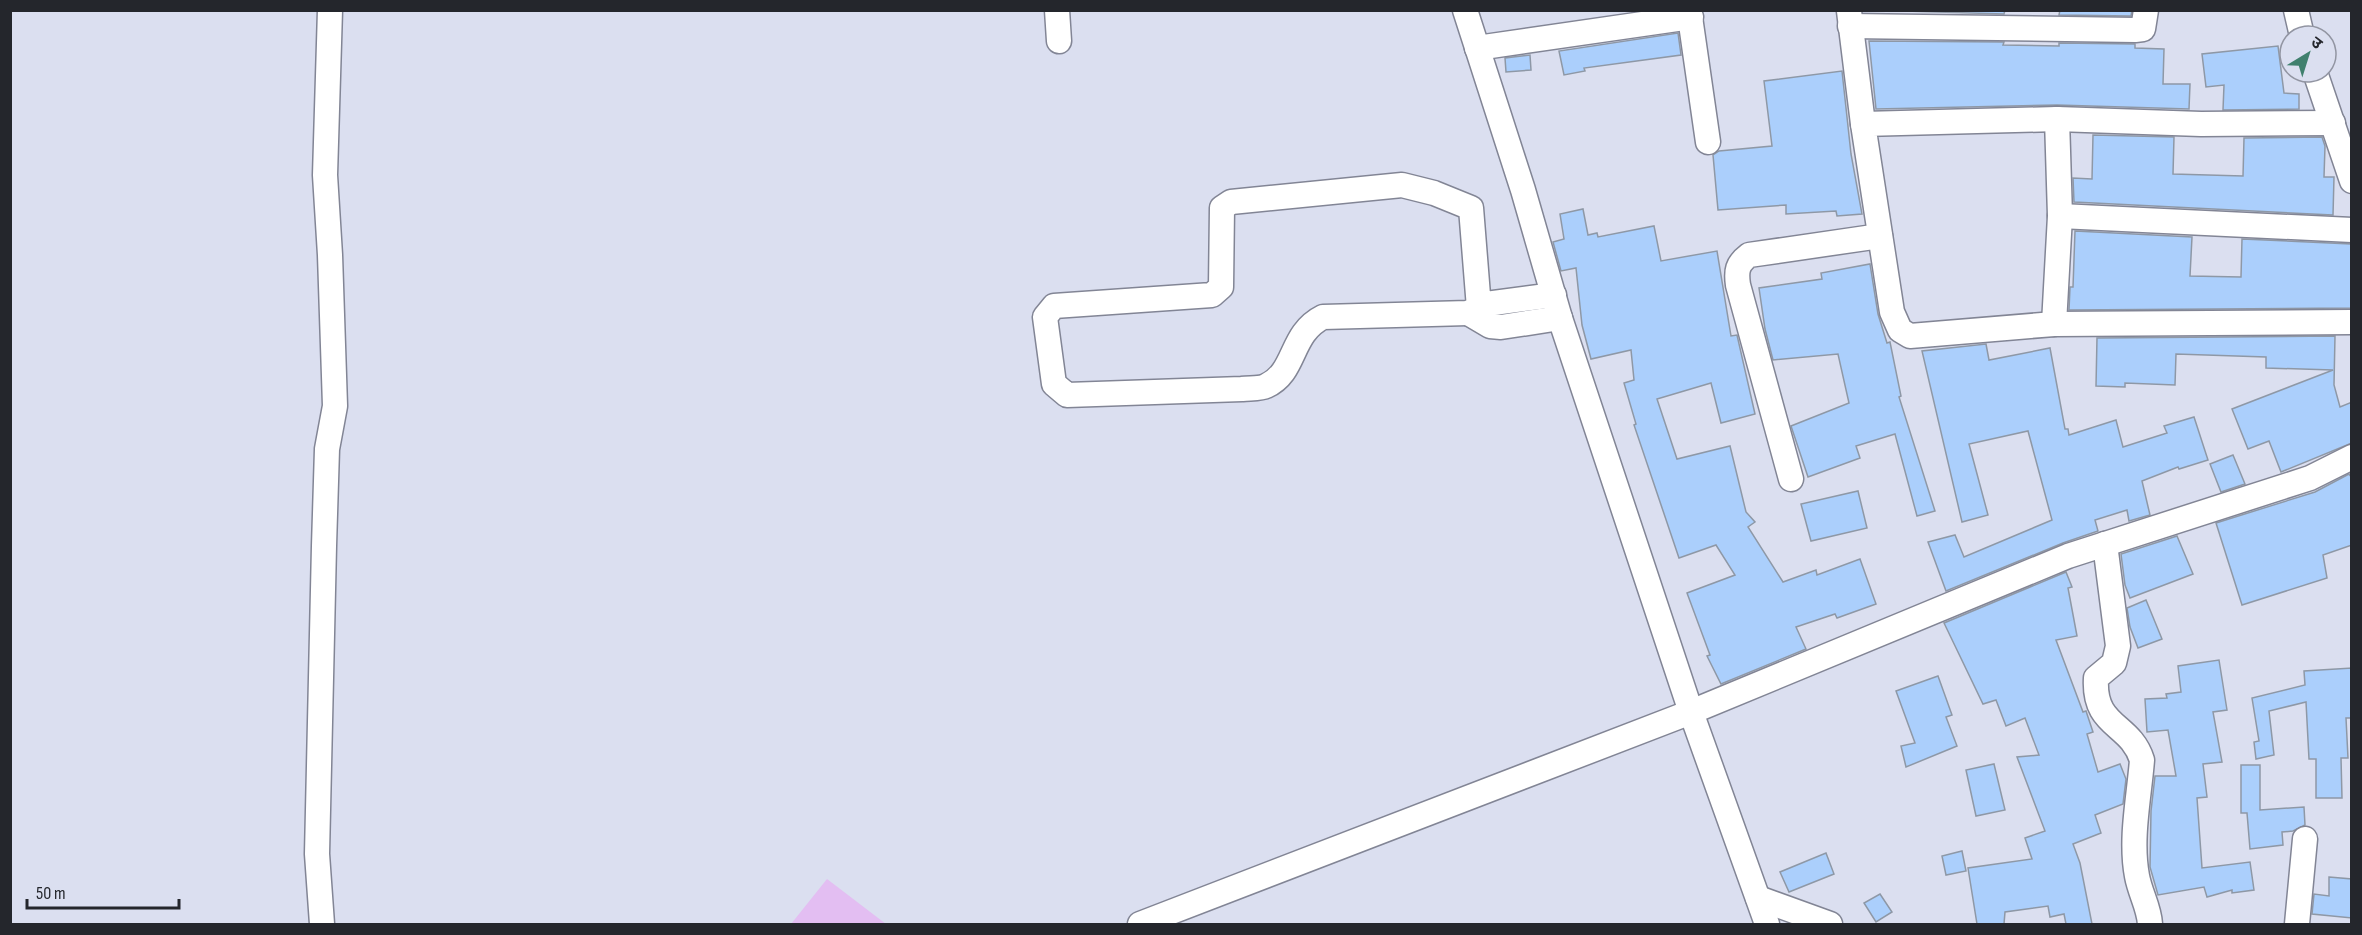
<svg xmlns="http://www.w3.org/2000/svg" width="2362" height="935" font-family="'Sofia Sans Condensed','Noto Sans Devanagari',sans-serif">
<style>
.green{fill:#e3bef2}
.building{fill:#abcffc;stroke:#8e98a6;stroke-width:1.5}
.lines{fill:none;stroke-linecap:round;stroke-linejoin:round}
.minor-casing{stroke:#828595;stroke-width:27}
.minor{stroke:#fff;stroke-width:24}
</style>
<rect width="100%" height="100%" fill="#dbdff0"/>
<!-- green -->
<polygon class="green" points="827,879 886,924 791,924"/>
<!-- building -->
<g class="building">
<polygon points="1870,10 2005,10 2004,14"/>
<polygon points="2060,10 2132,10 2131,16 2059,15"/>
<polygon points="1678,33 1681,55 1584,68 1585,71 1564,75 1559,51"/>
<polygon points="1869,41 2004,42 2003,45 2059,46 2059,43 2135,44 2135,48 2164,49 2163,84 2190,84 2189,109 2057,105 1876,109"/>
<polygon points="2278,46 2284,93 2299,94 2299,109 2223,110 2224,85 2206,87 2202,54"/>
<polygon points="1530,55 1531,70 1506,72 1505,58"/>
<polygon points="1842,71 1851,154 1862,214 1837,216 1836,211 1786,214 1786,205 1718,210 1713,155 1719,151 1772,146 1764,81"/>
<polygon points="2093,135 2174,137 2173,174 2243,176 2244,138 2322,137 2325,146 2324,177 2334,177 2333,215 2074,202 2073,178 2092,179"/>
<polygon points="1583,209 1588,235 1597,233 1598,237 1654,226 1661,261 1717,251 1731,336 1737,335 1755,414 1721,423 1711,383 1657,399 1677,459 1730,446 1746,512 1755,522 1748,527 1783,582 1816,570 1817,575 1860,559 1876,604 1837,618 1835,614 1796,627 1806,649 1721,684 1707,656 1710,655 1687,593 1735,575 1716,545 1679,558 1634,425 1636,424 1624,383 1634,380 1631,350 1591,359 1582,325 1576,268 1561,271 1553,242 1564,239 1560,214"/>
<polygon points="2075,231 2192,237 2190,276 2241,277 2242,239 2351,244 2352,308 2069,310 2070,287 2073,287"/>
<polygon points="1870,264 1878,314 1887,343 1890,342 1901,396 1899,397 1935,511 1917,516 1895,434 1856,446 1860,458 1808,477 1791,426 1849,403 1838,354 1773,360 1765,329 1759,288 1822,279 1821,273"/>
<polygon points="2335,336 2334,385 2340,407 2352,402 2352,443 2281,472 2269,441 2248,449 2232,409 2333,370 2266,368 2266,357 2176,354 2175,385 2125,383 2125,387 2096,386 2097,338"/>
<polygon points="1986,344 1989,360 2050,348 2065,429 2068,429 2069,435 2116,420 2123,447 2167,433 2164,426 2194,417 2208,460 2179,469 2178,467 2142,481 2150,515 2129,521 2127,510 2095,520 2098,531 2063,543 1946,591 1928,542 1955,535 1964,557 2052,520 2028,431 1969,444 1988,515 1962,522 1922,351"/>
<polygon points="2233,455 2245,484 2221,492 2210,464"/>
<polygon points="2349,474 2352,478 2352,545 2323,555 2327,578 2242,605 2216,523 2315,492"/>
<polygon points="1858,491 1867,528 1811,541 1801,504"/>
<polygon points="2177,536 2193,574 2130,598 2125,585 2121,554"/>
<polygon points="2066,572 2072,587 2068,588 2077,636 2056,640 2083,712 2086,711 2093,732 2087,734 2098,772 2120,764 2126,779 2123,804 2095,815 2101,833 2073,844 2080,863 2092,924 2066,924 2064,914 2050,917 2048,906 2005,912 2004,924 1977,924 1968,868 2032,859 2025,838 2045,831 2017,757 2039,755 2025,718 2006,726 1996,700 1983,704 1944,623"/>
<polygon points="2146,600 2162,639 2138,648 2130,627 2127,608"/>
<polygon points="2219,660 2227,710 2213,712 2222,762 2203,764 2207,797 2197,798 2202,868 2250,862 2254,890 2232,893 2232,890 2207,897 2204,887 2158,895 2150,867 2151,811 2155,776 2176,776 2168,730 2147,732 2145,699 2167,698 2166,694 2181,692 2178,666"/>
<polygon points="2352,668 2352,718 2346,718 2348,758 2341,758 2342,798 2316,798 2316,759 2309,759 2306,702 2269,711 2274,755 2256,759 2254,742 2259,741 2252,698 2305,685 2304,671"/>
<polygon points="1938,676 1952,715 1946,717 1957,746 1906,767 1901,746 1915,743 1896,691"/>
<polygon points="1994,764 2005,810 1976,816 1966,770"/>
<polygon points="2241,765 2260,765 2260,810 2304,807 2305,825 2293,831 2282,832 2283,845 2250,849 2247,813 2241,813"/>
<polygon points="1962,851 1966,871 1946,875 1942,856"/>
<polygon points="1826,853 1834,874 1789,892 1780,872"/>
<polygon points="2329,877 2352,879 2352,918 2312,914 2314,894 2329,896"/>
<polygon points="1880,894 1892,912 1876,922 1864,903"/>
</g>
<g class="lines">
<defs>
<g id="minor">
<polyline points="1057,10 1059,41"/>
<polyline points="1465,10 1523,190 1560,318 1691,712 1767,924"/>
<polyline points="1689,10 1708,142"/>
<polyline points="2296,10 2302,36"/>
<polyline points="1849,11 1863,124"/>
<polyline points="1850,26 2135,30 2143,29 2146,10"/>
<polyline points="1477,48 1691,17"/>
<polyline points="2315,72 2352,181"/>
<polyline points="2333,123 2201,124 2057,119 1863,124 1892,312 1900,330 1910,336 2054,324 2352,322"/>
<polyline points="2060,216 2352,230"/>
<path d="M 1479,308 L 1471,208 L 1434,193 L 1402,185 L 1231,202 L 1222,208 L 1221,287 L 1212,295 L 1054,306 L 1045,317 L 1054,384 L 1067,395 L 1242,389 C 1250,388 1260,389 1266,386 C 1297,372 1289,334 1323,317 L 1468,313 L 1486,304 L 1554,295"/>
<polyline points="1468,313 1490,326 1501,327 1560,318"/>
<polyline points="2054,324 2060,216 2057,119"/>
<path d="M 1791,479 L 1738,285 C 1736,271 1737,264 1749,255 L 1880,236"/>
<path d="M 2105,544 L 2118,646 L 2114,663 L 2096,678 C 2093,728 2130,722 2142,760 C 2139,798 2130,839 2137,876 C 2140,893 2149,907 2150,924"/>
<polyline points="1758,898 1830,924"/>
<polyline points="322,924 317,854 324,546 327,449 335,406 330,255 325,175 330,10"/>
<polyline points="1140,924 1691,712 2068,556 2310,478 2352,457"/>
<polyline points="2297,924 2305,839"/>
</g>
</defs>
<!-- minor casing -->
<use href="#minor" class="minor-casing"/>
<!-- minor -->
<use href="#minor" class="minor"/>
</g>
<!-- border -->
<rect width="2362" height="935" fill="none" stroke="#24262c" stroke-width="24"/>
<!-- north arrow -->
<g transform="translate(2308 54) rotate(38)"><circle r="28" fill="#dbdff0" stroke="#9295a2" stroke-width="1.5"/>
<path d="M0-4.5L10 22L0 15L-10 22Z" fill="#40806e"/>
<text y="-9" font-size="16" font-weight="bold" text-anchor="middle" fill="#24262c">उ</text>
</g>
<!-- scale -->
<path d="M27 899v9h152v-9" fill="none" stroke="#24262c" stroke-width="3"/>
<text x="36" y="899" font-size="18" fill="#24262c" stroke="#dbdff0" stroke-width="4.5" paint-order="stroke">50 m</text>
</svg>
